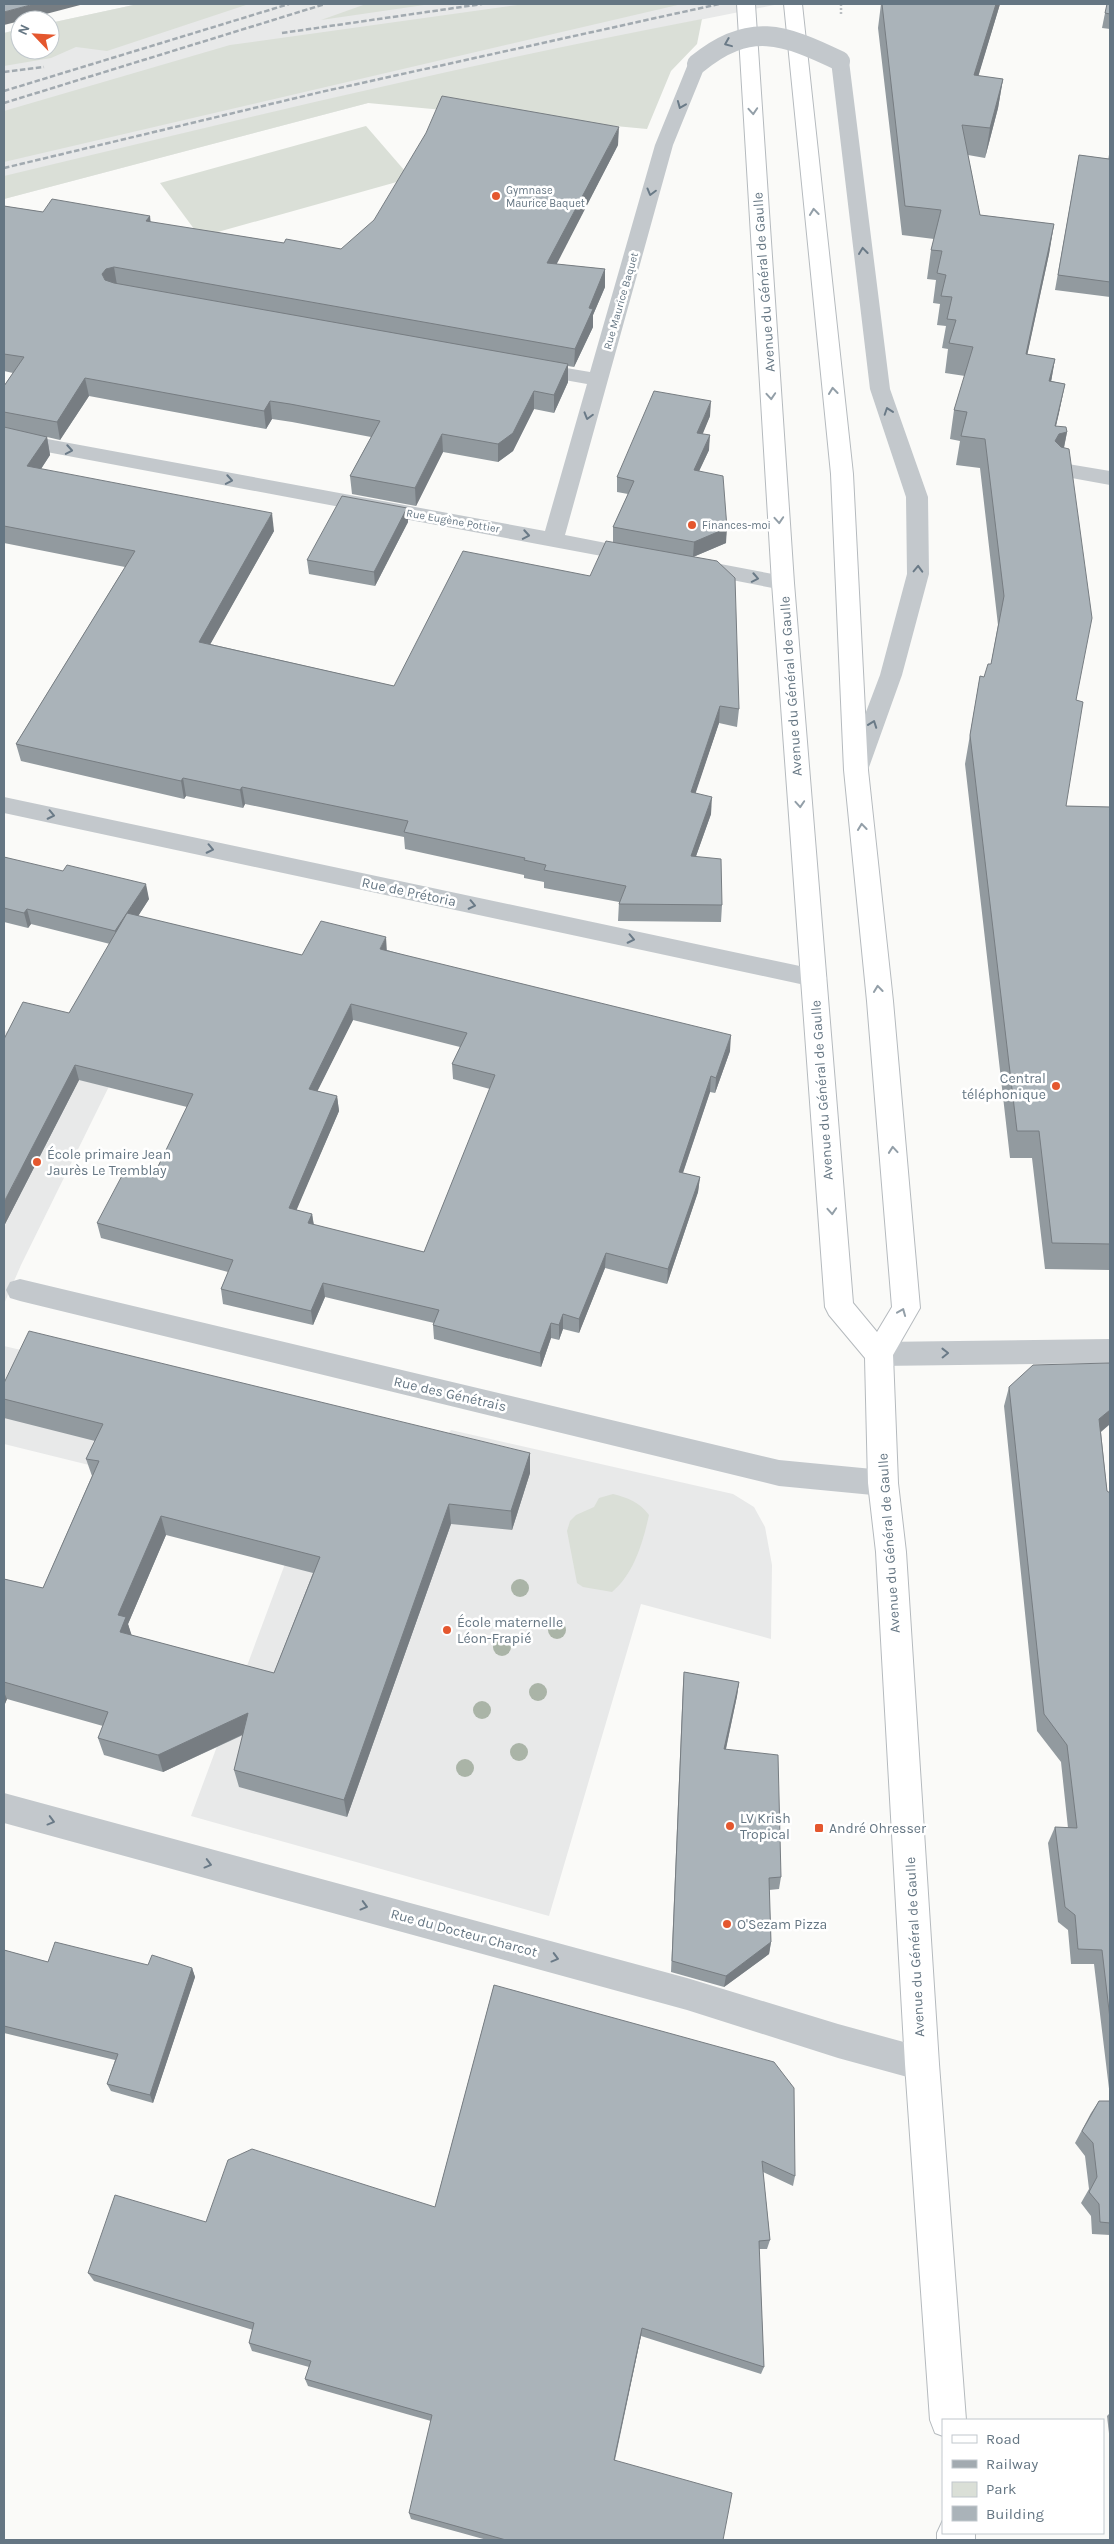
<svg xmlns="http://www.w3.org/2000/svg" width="1114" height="2544" font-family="Karla,sans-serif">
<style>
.built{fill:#e8e9e9}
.green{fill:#dadfd7}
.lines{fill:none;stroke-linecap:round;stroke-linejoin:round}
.major-casing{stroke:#b5babe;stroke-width:2}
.path{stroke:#bbbfc2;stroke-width:2.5;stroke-dasharray:2 2;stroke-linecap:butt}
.minor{fill:#c3c8cc;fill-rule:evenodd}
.major{fill:#fff;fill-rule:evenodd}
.rail{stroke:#a2aab0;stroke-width:2.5;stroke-dasharray:5.5 2.5;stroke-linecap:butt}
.minor-bridge{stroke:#c3c8cc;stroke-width:20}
.tree{fill:#aab4a7}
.wall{fill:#929a9f;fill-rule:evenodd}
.shaded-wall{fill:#777d82}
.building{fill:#aab3b9;stroke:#777d82;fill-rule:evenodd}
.oneway{stroke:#6a7a87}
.oneway2{stroke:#939fa8}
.poi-dot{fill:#e4572e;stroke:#fff;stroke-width:2}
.labels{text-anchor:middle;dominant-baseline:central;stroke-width:5;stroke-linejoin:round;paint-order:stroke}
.far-poi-label{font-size:11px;fill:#657683;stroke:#fff;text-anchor:start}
.far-street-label{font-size:11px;fill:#657683;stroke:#fff}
.street-label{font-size:14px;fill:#657683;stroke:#fff}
.poi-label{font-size:14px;fill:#657683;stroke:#fff;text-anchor:start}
</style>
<rect width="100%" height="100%" fill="#fafaf8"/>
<!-- built -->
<g class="built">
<polygon points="138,4 779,4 630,34 4,199 4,33 20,29 20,50 50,50 50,23"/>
<polygon points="4,1031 122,1060 21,1265 4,1304"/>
<polygon points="4,1346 437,1448 451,1430 733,1494 754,1507 765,1527 772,1565 771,1639 641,1604 549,1916 191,1816 301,1521 162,1483 4,1444"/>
</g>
<!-- green -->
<g class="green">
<polygon points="138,4 249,4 107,51 76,47 51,58 4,66 4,33 20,29 20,50 50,50 50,23"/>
<polygon points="366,4 431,4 321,20"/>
<polygon points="525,4 682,4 4,162 4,111 230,45"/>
<path d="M 702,19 L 697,44 L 671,71 L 647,129 L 368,103 L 4,199 L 4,176 C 236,120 467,64 702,19 Z"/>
<polygon points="366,126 411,178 200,237 160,183"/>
<path d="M 613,1494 C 629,1498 639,1502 649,1515 C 643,1542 634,1574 612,1592 L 583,1587 L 577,1583 L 567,1531 L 570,1521 L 576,1515 L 594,1507 L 599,1498 Z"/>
</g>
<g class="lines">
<defs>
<g id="major">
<polygon points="737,4 755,4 794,583 853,1303 877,1332 892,1307 867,1001 844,770 831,474 784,4 802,4 853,474 868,770 893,1001 920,1308 893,1355 898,1483 906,1552 939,2064 966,2420 943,2420 943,2436 935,2433 930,2420 905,2064 876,1552 868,1483 865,1358 829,1315 825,1307 772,583"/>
<polygon points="943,2520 943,2533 975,2533 975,2540 937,2540 937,2533"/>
</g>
</defs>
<!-- major casing -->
<use href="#major" class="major-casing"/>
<!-- path -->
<polyline class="path" points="841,4 841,15"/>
<!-- minor -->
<g class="minor">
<polygon points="840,56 846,57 849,61 890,389 928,497 929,574 902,675 868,770 864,776 856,778 848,776 844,770 880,675 907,574 906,497 870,389 831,61 834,57"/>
<polygon points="697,59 703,60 706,64 673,145 565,535 647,551 650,556 647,561 639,563 4,444 4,431 545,531 587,384 531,374 524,372 521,368 524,364 531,362 590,372 655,145 688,64 691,60"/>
<polygon points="1062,463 1110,471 1110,485 1055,475 1051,470 1055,465"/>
<polygon points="694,559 783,576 791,578 794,583 791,588 783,590 686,571 683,566 686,561"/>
<polygon points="4,797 814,969 823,971 827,978 823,985 814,987 4,813"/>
<polygon points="20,1279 779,1460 883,1470 893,1474 898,1483 893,1492 883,1496 779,1486 20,1301 10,1298 6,1290 10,1282"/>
<polygon points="1110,1339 1110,1363 879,1366 869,1362 865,1354 869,1346 879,1342"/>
<polygon points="4,1793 687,1978 838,2024 922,2047 934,2052 939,2064 934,2076 922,2081 838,2058 687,2010 4,1823"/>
</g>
<!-- major -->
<use href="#major" class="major"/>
<!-- rail -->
<g class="rail">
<polyline points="282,33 482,4"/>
<polyline points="4,72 44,67"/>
<polyline points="4,91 289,4"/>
<polyline points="4,103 325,4"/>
<polyline points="4,168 321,92 719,4"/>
</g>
<!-- minor-bridge -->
<path class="minor-bridge" d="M 697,64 C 749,21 784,34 840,61"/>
</g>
<!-- trees -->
<g class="tree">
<circle cx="520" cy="1588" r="9"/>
<circle cx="557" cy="1630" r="9"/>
<circle cx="502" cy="1647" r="9"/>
<circle cx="538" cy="1692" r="9"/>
<circle cx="482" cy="1710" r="9"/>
<circle cx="519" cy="1752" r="9"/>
<circle cx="465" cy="1768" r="9"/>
</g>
<!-- wall -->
<g class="wall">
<polygon points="881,4 1000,4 978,76 1003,79 998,108 985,158 968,155 980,215 1054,224 1049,254 1027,355 1055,359 1051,381 1065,384 1056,426 1067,432 1064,448 1076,700 1066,806 1110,807 1110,1270 1045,1269 1032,1158 1010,1158 965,764 980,676 984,677 991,664 998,625 980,468 956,465 960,441 950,439 954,410 965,376 945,373 948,349 942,348 946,326 937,325 940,304 933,303 936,280 927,279 931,250 934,239 902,235 878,28"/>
<polygon points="1110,4 1110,29 1102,28 1105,13"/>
<polygon points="618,145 556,264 605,269 605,287 593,315 593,327 574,367 568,366 568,382 554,413 534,409 513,451 498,462 443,452 416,506 352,494 350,476 371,437 292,422 272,419 266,429 89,396 60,440 47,437 50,455 41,469 274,531 210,644 394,686 590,576 613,542 613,527 628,494 617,492 617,477 710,416 702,434 709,450 699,471 726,543 693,557 739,709 737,727 719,723 695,793 711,814 696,856 722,905 721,922 618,921 619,902 544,888 544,882 524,878 524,875 405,849 404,837 245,804 243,808 186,796 184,799 21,761 16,744 125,567 4,543 4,386 13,373 4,371 4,206 43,212 150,216 150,222 284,243 341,249"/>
<polygon points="1110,150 1110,297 1055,290 1079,155 1109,159"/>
<polygon points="407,508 408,522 375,586 309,574 307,560"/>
<path d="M 4,857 L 149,899 L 138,916 L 302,955 L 387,950 L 730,1051 L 715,1093 L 710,1092 L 683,1173 L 700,1177 L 698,1192 L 667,1284 L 605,1268 L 579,1333 L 563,1329 L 559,1340 L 551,1338 L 541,1367 L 434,1339 L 433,1325 L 434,1323 L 325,1297 L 313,1325 L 223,1304 L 221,1289 L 228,1272 L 101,1238 L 97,1223 L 153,1177 L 187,1107 L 79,1080 L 4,1226 L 69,1013 L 110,944 L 31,924 L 28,928 L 4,922 ZM 353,1020 L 460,1047 L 452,1064 L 453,1079 L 490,1089 L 424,1252 L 314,1225 L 312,1214 L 296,1210 L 339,1111 L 337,1096 L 317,1091 Z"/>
<polygon points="1110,1363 1110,1424 1101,1432 1107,1491 1110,1493 1110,2097 1094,1964 1071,1964 1068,1930 1058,1922 1048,1843 1055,1827 1068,1828 1061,1762 1037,1731 1004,1406 1009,1387"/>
<path d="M 4,1383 L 530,1453 L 530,1473 L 512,1530 L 451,1524 L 347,1817 L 239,1787 L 234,1770 L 243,1735 L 163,1772 L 104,1755 L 98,1738 L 103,1726 L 7,1699 L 4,1706 L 4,1579 L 43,1588 L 92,1476 L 86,1459 L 95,1441 L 4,1418 ZM 166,1535 L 313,1573 L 274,1673 L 131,1635 L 128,1624 Z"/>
<polygon points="684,1672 739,1682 737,1696 726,1749 781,1877 779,1889 769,1890 771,1942 769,1954 724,1987 671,1972 683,1685"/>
<polygon points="4,1950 48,1962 148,1965 192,1968 195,1977 153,2103 111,2091 107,2084 115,2060 4,2033"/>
<polygon points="494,1985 795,2176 793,2186 763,2172 770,2240 767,2249 759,2249 764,2367 761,2374 641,2336 615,2460 723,2540 487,2540 411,2519 409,2513 431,2421 308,2386 305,2379 309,2367 252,2351 249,2343 253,2330 94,2281 88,2273 206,2222 435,2207"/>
<polygon points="1099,2101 1110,2101 1110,2235 1092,2234 1091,2216 1081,2203 1089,2189 1085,2156 1075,2143 1091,2113"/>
<polygon points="1110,2413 1110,2442 1107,2416"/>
</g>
<!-- shaded-wall -->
<g class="shaded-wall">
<polygon points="34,4 84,4 23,20 20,20 20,21 4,25 4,12"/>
<polygon points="996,4 1000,4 970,104 974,75"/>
<polygon points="1003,79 998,108 985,158 990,128"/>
<polygon points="619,127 618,145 548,281 547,263"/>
<polygon points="150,216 152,234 146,221"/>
<polygon points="1054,224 1049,254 1021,384 1026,354"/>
<polygon points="114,267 117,285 109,287 102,274 106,269"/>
<polygon points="605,269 605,287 593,315 593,327 574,367 575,349 589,308"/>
<polygon points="1055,359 1050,388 1049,381"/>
<polygon points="568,364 568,382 554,413 554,395"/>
<polygon points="85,378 89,396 60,440 57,422"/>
<polygon points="1065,384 1059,413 1049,455 1055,426"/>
<polygon points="534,391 534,409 513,451 498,462 498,444"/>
<polygon points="270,401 272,419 266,429 264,411"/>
<polygon points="711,401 710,416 697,448 697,433"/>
<polygon points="1067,432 1061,461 1055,441 1059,434"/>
<polygon points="442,434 443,452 416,506 415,488"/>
<polygon points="710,435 709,450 693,484 694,470"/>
<polygon points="47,437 50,455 31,484 27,466"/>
<polygon points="407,508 408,522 375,586 374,572"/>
<polygon points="272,513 274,531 202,659 199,642"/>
<polygon points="727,528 726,543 693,557 694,542"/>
<polygon points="720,706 719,723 690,810 691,792"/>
<polygon points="183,778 186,796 184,799 181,781"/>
<polygon points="242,787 245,804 243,808 240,790"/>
<polygon points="712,797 711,814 690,873 691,856"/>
<polygon points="146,884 149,899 119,946 115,931"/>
<polygon points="27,909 31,924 28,928 24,913"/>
<polygon points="386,937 387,953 380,949"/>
<polygon points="351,1004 353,1020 311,1104 309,1089"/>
<polygon points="731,1035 730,1051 715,1093 716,1078"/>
<polygon points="75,1065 79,1080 4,1226 4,1202"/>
<polygon points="711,1076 710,1092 678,1187 679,1172"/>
<polygon points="337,1096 339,1111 291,1223 289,1208"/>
<polygon points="700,1177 698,1192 667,1284 668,1269"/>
<polygon points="312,1214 314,1228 308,1223"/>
<polygon points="606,1253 605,1268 579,1333 579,1319"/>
<polygon points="323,1283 325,1297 313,1325 311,1311"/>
<polygon points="563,1314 563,1329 559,1340 559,1325"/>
<polygon points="551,1323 551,1338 541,1367 540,1353"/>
<polygon points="1110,1410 1110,1424 1093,1438 1099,1419"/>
<polygon points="530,1453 530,1473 512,1530 511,1511"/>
<polygon points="449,1504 451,1524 347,1817 344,1800"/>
<polygon points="161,1516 166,1535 128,1624 132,1636 120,1632 118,1615"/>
<polygon points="739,1682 737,1696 723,1762 724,1749"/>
<polygon points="4,1692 7,1699 4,1706"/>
<polygon points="248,1713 252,1730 163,1772 158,1755"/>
<polygon points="771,1942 769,1954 724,1987 726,1976"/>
<polygon points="192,1968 195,1977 153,2103 150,2095"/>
<polygon points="642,2328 641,2336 613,2466 614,2460"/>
</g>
<!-- building -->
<g class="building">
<polygon points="4,4 34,4 4,12"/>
<polygon points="882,4 996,4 974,75 1003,79 990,128 962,125 980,215 1054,224 1026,354 1055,359 1049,381 1065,384 1055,426 1066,427 1067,432 1059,434 1055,441 1061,447 1069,449 1092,618 1076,700 1083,702 1066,806 1110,807 1110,1244 1052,1243 1039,1131 1017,1131 970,735 980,676 984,677 988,664 991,664 1004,596 985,439 961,436 967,412 954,410 973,347 949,343 956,320 947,319 952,297 941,296 946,275 937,273 942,251 931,250 941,210 905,206"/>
<polygon points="1107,4 1110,4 1110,14 1105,13"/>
<polygon points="442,96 619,127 547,263 605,269 589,308 593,309 575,349 114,267 106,269 102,274 105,280 114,283 568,364 554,395 534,391 513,433 498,444 442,434 415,488 350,476 380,421 290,404 270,401 264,411 85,378 57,422 4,412 4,386 24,357 4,354 4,206 43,212 52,199 150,216 146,221 284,243 286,239 341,249 374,220 426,133"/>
<polygon points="1110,150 1110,282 1058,275 1079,155 1109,159"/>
<polygon points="654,391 711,401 697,433 710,435 694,470 723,476 727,528 694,542 613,527 634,481 617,477"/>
<polygon points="4,427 47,437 27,466 272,513 199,642 394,686 463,551 590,576 606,541 717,561 735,578 739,709 720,706 691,792 712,797 691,856 721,859 722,905 619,904 626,886 544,870 546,865 524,860 525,858 404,832 408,821 242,787 240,790 183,778 181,781 16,744 135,551 4,526"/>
<polygon points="342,496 407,508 374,572 307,560"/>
<polygon points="4,857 63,871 67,865 146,884 115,931 27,909 24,913 4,908"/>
<path d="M 127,913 L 302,955 L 321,921 L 386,937 L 380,949 L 731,1035 L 716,1078 L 711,1076 L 679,1172 L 700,1177 L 668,1269 L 606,1253 L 579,1319 L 563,1314 L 559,1325 L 551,1323 L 540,1353 L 433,1325 L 439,1310 L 323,1283 L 311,1311 L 221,1289 L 233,1260 L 97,1223 L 125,1170 L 153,1177 L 193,1094 L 75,1065 L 4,1202 L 4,1039 L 23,1002 L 69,1013 ZM 351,1004 L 467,1033 L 452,1064 L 495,1075 L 424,1252 L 308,1223 L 312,1214 L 289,1208 L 337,1096 L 309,1089 Z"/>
<path d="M 29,1331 L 530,1453 L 511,1511 L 449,1504 L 344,1800 L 234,1770 L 248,1713 L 158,1755 L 98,1738 L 108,1712 L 4,1682 L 4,1579 L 43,1588 L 99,1461 L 86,1459 L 103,1424 L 4,1399 L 4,1383 ZM 161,1516 L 320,1557 L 274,1673 L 120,1632 L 126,1617 L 118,1615 Z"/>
<polygon points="1110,1363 1110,1410 1099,1419 1107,1491 1110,1493 1110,2019 1102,1950 1078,1949 1075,1915 1065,1907 1055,1827 1077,1828 1067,1745 1044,1714 1009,1387 1033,1365"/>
<polygon points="684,1672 739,1682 724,1749 778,1755 781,1877 769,1878 771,1942 726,1976 672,1961"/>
<polygon points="55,1942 148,1965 152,1955 192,1968 150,2095 107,2084 118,2054 4,2026 4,1950 48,1962"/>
<polygon points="494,1985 774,2062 794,2088 795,2176 762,2161 770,2240 759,2241 764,2367 642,2328 614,2460 732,2493 723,2540 506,2540 409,2513 432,2415 305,2379 311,2361 249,2343 254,2323 88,2273 115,2195 206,2222 228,2160 252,2149 435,2207"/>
<polygon points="1099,2101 1110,2101 1110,2223 1100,2222 1099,2204 1089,2192 1097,2177 1093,2143 1082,2131"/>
</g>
<!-- one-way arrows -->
<defs><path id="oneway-chevron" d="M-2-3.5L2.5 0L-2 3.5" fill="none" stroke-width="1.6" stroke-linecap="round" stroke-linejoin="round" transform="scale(1.25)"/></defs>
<g class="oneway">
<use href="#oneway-chevron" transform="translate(728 43) rotate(158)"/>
<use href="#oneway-chevron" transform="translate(681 105) rotate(112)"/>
<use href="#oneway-chevron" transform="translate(651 192) rotate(105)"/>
<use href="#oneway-chevron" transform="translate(863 251) rotate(-97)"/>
<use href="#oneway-chevron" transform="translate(888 411) rotate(-109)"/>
<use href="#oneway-chevron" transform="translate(588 416) rotate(106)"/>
<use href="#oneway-chevron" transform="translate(69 450) rotate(10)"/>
<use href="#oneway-chevron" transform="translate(229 480) rotate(10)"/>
<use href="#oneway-chevron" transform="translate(526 535) rotate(10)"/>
<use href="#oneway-chevron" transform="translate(918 569) rotate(-88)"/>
<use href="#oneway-chevron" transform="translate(755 578) rotate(11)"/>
<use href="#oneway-chevron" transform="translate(873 724) rotate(-70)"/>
<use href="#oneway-chevron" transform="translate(51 815) rotate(12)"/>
<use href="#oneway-chevron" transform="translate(210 849) rotate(12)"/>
<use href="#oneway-chevron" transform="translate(472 905) rotate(12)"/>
<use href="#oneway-chevron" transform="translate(631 939) rotate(12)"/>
<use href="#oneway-chevron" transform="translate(945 1353) rotate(-1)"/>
<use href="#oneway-chevron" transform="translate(51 1821) rotate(15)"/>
<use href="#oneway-chevron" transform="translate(208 1864) rotate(15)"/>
<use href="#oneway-chevron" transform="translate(364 1906) rotate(15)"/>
<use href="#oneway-chevron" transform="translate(555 1958) rotate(15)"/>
</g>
<g class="oneway2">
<use href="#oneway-chevron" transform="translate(753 111) rotate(86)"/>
<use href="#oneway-chevron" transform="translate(814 212) rotate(-96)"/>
<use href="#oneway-chevron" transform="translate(833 391) rotate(-96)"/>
<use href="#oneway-chevron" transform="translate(771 396) rotate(86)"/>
<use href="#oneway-chevron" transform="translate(779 520) rotate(86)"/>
<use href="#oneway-chevron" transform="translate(800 804) rotate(86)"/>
<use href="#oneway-chevron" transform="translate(862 827) rotate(-96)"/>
<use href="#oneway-chevron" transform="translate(878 989) rotate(-96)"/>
<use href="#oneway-chevron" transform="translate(893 1150) rotate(-95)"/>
<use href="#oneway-chevron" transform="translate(832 1211) rotate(86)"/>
<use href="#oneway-chevron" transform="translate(902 1312) rotate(-68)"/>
</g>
<!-- markers -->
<g class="poi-dot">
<circle cx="496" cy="196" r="5"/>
<circle cx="692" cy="525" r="5"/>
<circle cx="1056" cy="1086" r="5"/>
<circle cx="37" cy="1162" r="5"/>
<circle cx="447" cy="1630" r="5"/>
<circle cx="730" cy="1826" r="5"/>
<rect x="814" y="1823" width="10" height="10" rx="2.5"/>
<circle cx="727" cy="1924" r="5"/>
</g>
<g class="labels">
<!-- far-poi labels -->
<g class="far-poi-label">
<text x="506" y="190">Gymnase<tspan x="506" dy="13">Maurice Baquet</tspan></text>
<text x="702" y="525">Finances-moi</text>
</g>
<!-- far-street labels -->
<g class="far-street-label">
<text transform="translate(621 301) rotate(-74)">Rue Maurice Baquet</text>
<text transform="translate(453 521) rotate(10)">Rue Eugène Pottier</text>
</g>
<!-- street labels -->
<g class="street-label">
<text transform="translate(764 282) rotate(-94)">Avenue du Général de Gaulle</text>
<text transform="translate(791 686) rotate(-94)">Avenue du Général de Gaulle</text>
<text transform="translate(409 892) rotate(12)">Rue de Prétoria</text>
<text transform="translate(822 1090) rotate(-94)">Avenue du Général de Gaulle</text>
<text transform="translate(450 1394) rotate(13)">Rue des Génétrais</text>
<text transform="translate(889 1543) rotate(-94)">Avenue du Général de Gaulle</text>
<text transform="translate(464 1933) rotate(15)">Rue du Docteur Charcot</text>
<text transform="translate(915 1947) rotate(-93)">Avenue du Général de Gaulle</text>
</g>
<!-- poi labels -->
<g class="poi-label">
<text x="1046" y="1078" text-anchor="end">Central<tspan x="1046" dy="16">téléphonique</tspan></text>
<text x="47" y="1154">École primaire Jean<tspan x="47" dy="16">Jaurès Le Tremblay</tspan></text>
<text x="457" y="1622">École maternelle<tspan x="457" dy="16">Léon-Frapié</tspan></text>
<text x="740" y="1818">LV Krish<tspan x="740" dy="16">Tropical</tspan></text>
<text x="829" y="1828">André Ohresser</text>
<text x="737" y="1924">O'Sezam Pizza</text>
</g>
</g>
<!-- border -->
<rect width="1114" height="2544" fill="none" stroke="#657683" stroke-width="10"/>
<!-- legend -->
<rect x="942" y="2419" width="162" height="115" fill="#ffffff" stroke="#c1c8cd"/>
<rect x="952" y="2435" width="25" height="8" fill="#ffffff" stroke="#c1c8cd"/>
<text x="986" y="2444" font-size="15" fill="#657683">Road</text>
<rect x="952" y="2460" width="25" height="8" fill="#a2aab0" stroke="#c1c8cd"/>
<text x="986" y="2469" font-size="15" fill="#657683">Railway</text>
<rect x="952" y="2482" width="25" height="15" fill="#dadfd7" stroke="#c1c8cd"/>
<text x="986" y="2494" font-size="15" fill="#657683">Park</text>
<rect x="952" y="2506" width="25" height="15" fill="#aab3b9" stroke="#c1c8cd"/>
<text x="986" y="2519" font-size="15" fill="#657683">Building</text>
<!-- north arrow -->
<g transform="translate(35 35) rotate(295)"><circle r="24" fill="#ffffff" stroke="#c1c8cd"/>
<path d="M0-4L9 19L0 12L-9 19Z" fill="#e4572e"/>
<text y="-8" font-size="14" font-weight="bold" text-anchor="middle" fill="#657683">N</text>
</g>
</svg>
